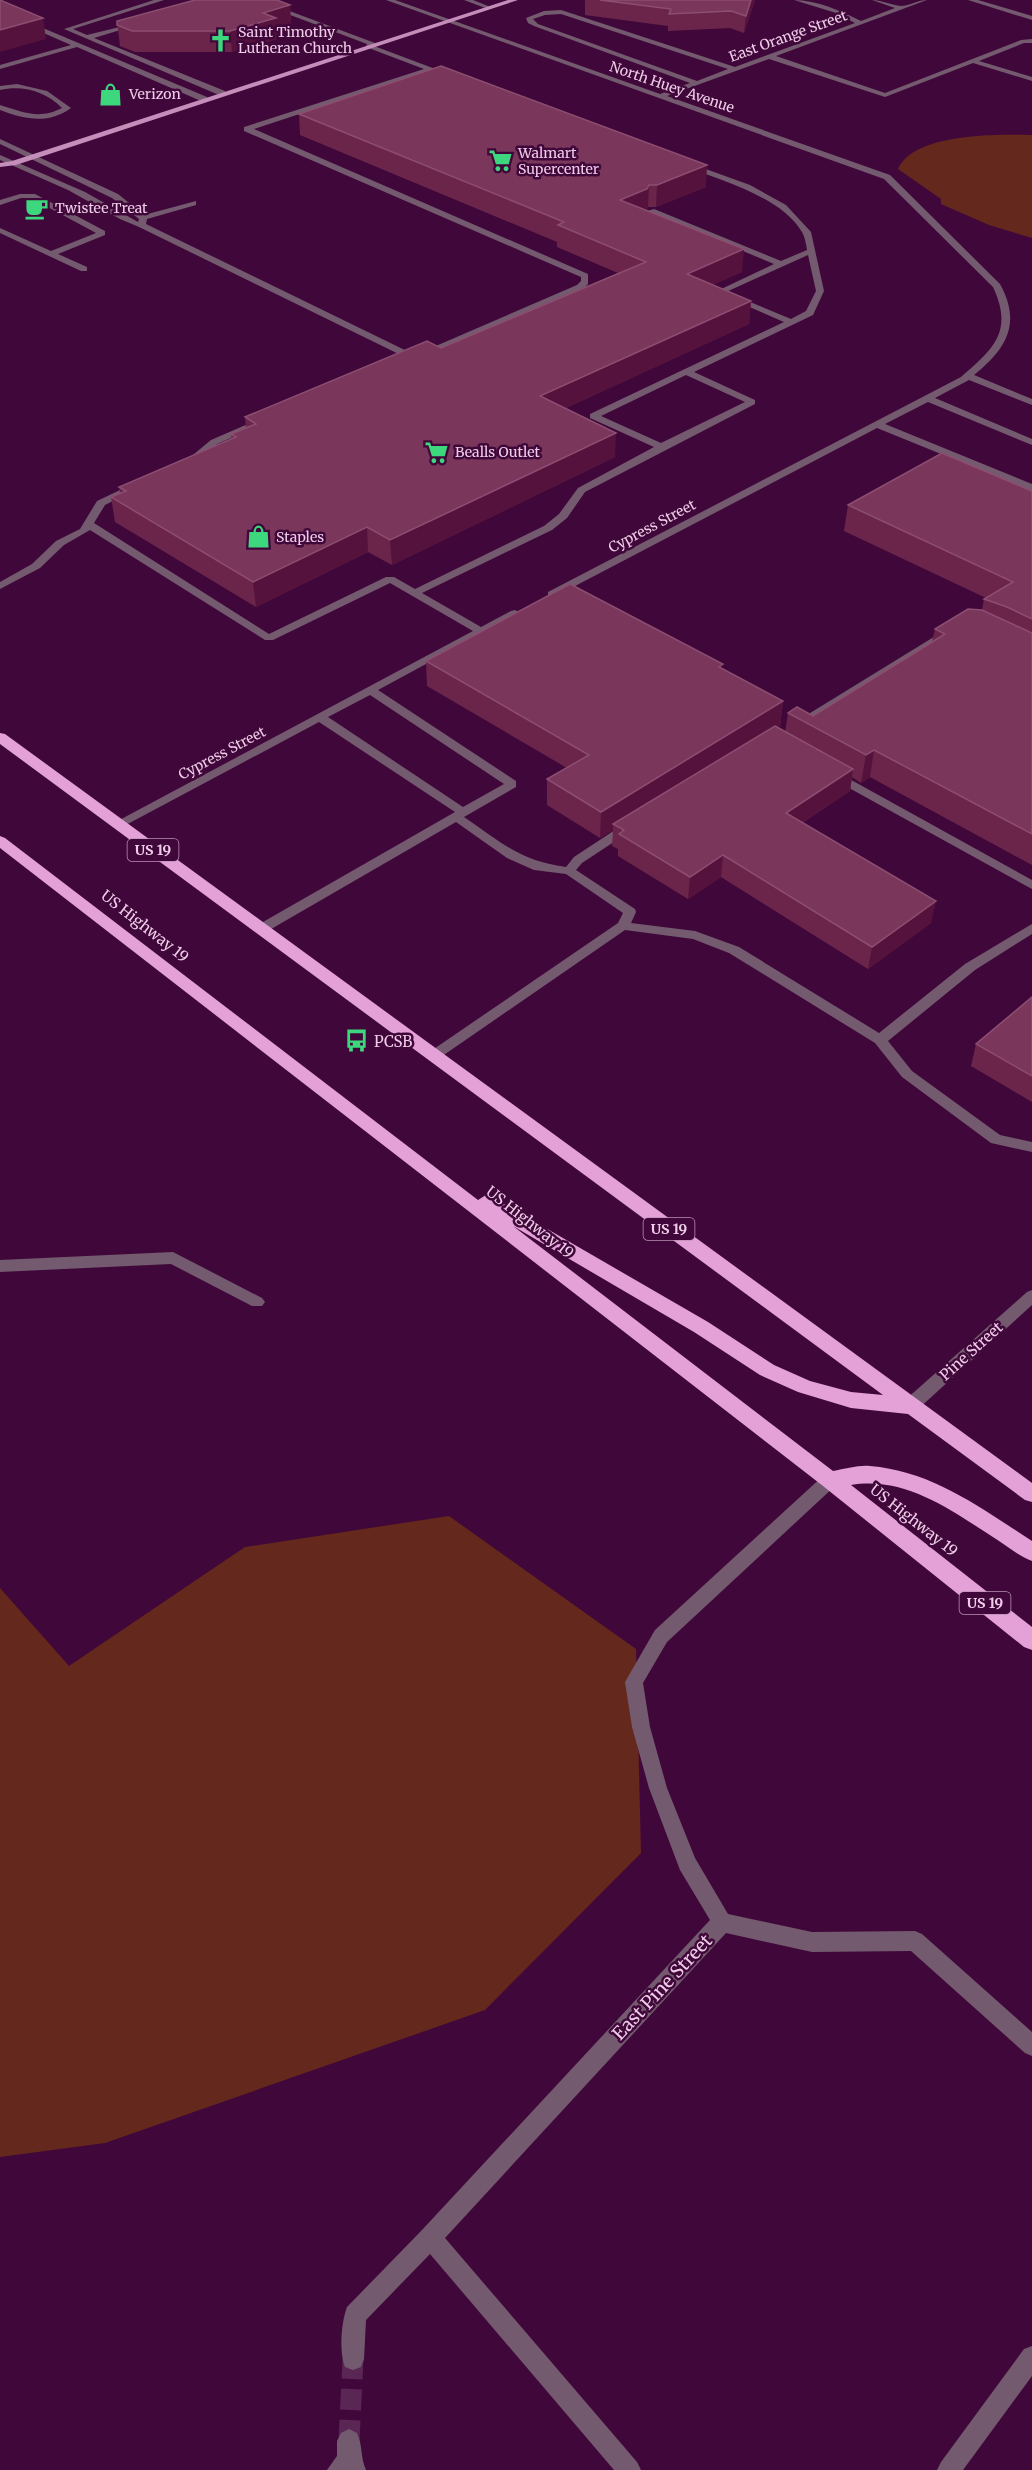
<svg xmlns="http://www.w3.org/2000/svg" width="1032" height="2470" font-family="Merriweather,serif">
<style>
.green{fill:#65281c}
.lines{fill:none;stroke-linecap:round;stroke-linejoin:round}
.minor-tunnel{stroke:#5a2654;stroke-width:21;stroke-dasharray:21 10;stroke-linecap:butt}
.minor{fill:#745a6f;fill-rule:evenodd}
.major{fill:#c48dba;fill-rule:evenodd}
.highway{fill:#e3a1d7;fill-rule:evenodd}
.wall{fill:#6c254a}
.shaded-wall{fill:#54123c}
.building{fill:#7a375b;stroke:#8c4e71;stroke-width:1.5}
.labels{text-anchor:middle;dominant-baseline:central;stroke-width:5;stroke-linejoin:round;paint-order:stroke}
.far-poi-label{font-size:14px;fill:#efcde8;stroke:#40083a;text-anchor:start}
.far-street-label{font-size:14px;fill:#efcde8;stroke:#40083a}
.shield{fill:#40083a;stroke:#ba92b4;stroke-width:1.5}
.shield-label{font-size:14px;font-weight:bold;fill:#efcde8}
.street-label{font-size:15px;fill:#efcde8;stroke:#40083a}
.poi-label{font-size:15px;fill:#efcde8;stroke:#40083a;text-anchor:start}
.near-street-label{font-size:18px;fill:#efcde8;stroke:#40083a}
</style>
<rect width="100%" height="100%" fill="#40083a"/>
<!-- green -->
<g class="green">
<path d="M 1032,135 L 1032,238 L 989,225 L 941,204 L 941,199 L 898,169 C 914,133 997,134 1032,135 Z"/>
<polygon points="449,1516 636,1649 641,1853 485,2010 105,2143 0,2157 0,1588 69,1666 245,1547"/>
</g>
<g class="lines">
<!-- minor-tunnel -->
<polyline class="minor-tunnel" points="349,2441 353,2359"/>
<!-- minor -->
<g class="minor">
<polygon points="154,0 164,0 73,29 87,35 140,22 140,24 94,38 225,91 225,95 219,95 64,29"/>
<polygon points="251,0 260,0 375,43 374,46 454,76 450,78 430,71 254,129 588,274 588,284 583,289 413,361 139,227 120,219 68,190 0,160 0,155 85,192 138,222 139,219 112,198 0,144 0,139 118,194 144,215 196,201 196,205 147,219 146,224 415,355 577,285 581,281 581,277 244,131 244,127 424,69 366,47 367,44"/>
<path d="M 386,0 L 395,0 L 660,94 L 690,83 L 534,26 L 528,23 L 526,18 L 544,11 L 561,10 L 735,67 L 855,23 L 836,13 L 794,0 C 817,0 841,11 861,21 L 895,8 L 872,0 C 882,0 893,6 902,6 C 911,5 918,0 927,0 L 776,56 L 885,93 L 1021,40 L 1032,39 L 1032,43 L 1024,43 L 979,61 L 1032,77 L 1032,81 L 973,63 L 885,97 L 769,59 L 667,96 L 890,175 L 1000,284 C 1022,324 1006,349 974,375 L 1032,399 L 1032,405 L 969,380 L 935,398 L 1032,439 L 1032,445 L 928,402 L 885,424 L 1032,484 L 1032,491 L 877,428 L 556,596 L 548,596 L 548,592 L 961,377 C 993,349 1014,332 993,287 L 884,179 ZM 561,14 L 728,69 L 697,81 L 538,24 L 533,19 L 545,15 Z"/>
<polygon points="464,0 473,0 493,8 488,9"/>
<polygon points="968,0 978,0 1032,16 1032,20"/>
<polygon points="0,10 207,97 208,99 201,101 77,47 0,69 0,65 71,45 0,14"/>
<path d="M 17,84 L 47,91 L 71,108 C 48,125 24,119 0,110 L 0,105 C 23,112 39,120 62,108 C 45,91 23,85 0,90 L 0,86 Z"/>
<path d="M 689,163 L 750,185 L 786,205 L 811,232 L 824,291 L 813,315 L 694,372 L 755,400 L 755,404 L 585,492 L 567,518 L 552,530 L 422,593 L 481,627 L 511,611 L 515,610 L 520,613 L 378,690 L 516,781 L 516,787 L 464,817 C 501,842 520,861 566,867 L 574,857 L 624,824 L 632,824 L 632,830 L 582,863 L 576,870 L 635,909 L 636,912 L 631,923 L 695,931 L 739,947 L 879,1033 L 965,964 L 1032,924 L 1032,934 L 975,970 L 888,1041 L 912,1071 L 1000,1135 L 1032,1142 L 1032,1152 L 991,1143 L 902,1077 L 875,1043 L 729,953 L 693,939 L 625,930 L 438,1059 L 428,1059 L 426,1056 L 428,1053 L 618,923 L 623,913 L 566,874 L 534,870 L 507,858 L 456,822 L 266,932 L 256,932 L 255,929 L 256,926 L 455,812 L 319,722 L 122,827 L 118,828 L 112,824 L 473,631 L 390,583 L 273,640 L 265,640 L 90,530 L 64,545 L 40,568 L 0,589 L 0,582 L 32,564 L 56,541 L 80,529 L 97,501 L 137,482 L 140,483 L 140,487 L 105,505 L 94,523 L 269,634 L 386,577 L 394,577 L 415,589 L 544,526 L 559,514 L 578,488 L 654,447 L 590,418 L 590,414 L 784,322 L 715,292 L 774,264 L 647,211 L 654,209 L 781,261 L 807,250 C 806,244 805,237 802,232 C 781,197 723,181 686,167 L 686,163 ZM 808,255 L 816,291 L 806,311 L 791,319 L 726,292 ZM 686,375 L 745,402 L 661,443 L 601,416 ZM 370,695 L 504,784 L 463,807 L 328,717 Z"/>
<polygon points="20,194 35,194 105,231 105,235 58,254 87,267 87,271 81,271 0,233 0,228 51,251 96,233 31,198 21,198 0,205 0,200"/>
<polygon points="264,417 269,420 267,422 217,444 190,466 182,464 211,440"/>
<polygon points="950,627 954,628 954,632 887,676 799,728 795,729 789,726"/>
<polygon points="835,771 1032,880 1032,889 831,778 831,772"/>
<polygon points="173,1252 262,1298 265,1302 262,1306 252,1306 171,1264 0,1272 0,1260"/>
<polygon points="1032,1290 1032,1305 916,1411 910,1413 904,1411 902,1406 904,1401 1027,1292"/>
<path d="M 830,1473 L 836,1475 L 838,1480 L 836,1485 L 667,1642 L 643,1683 L 650,1727 L 667,1788 L 695,1858 L 728,1914 L 812,1932 L 915,1931 L 922,1934 L 1032,2032 L 1032,2056 L 1025,2053 L 911,1951 L 812,1952 L 726,1933 L 445,2238 L 637,2462 L 641,2470 L 614,2470 L 430,2254 L 366,2320 L 364,2359 L 361,2367 L 353,2370 L 345,2367 C 339,2352 341,2323 347,2307 L 422,2230 L 710,1920 L 680,1870 L 649,1788 L 632,1727 L 625,1682 L 655,1630 L 824,1475 Z"/>
<polygon points="1032,2346 1032,2376 963,2470 937,2470 941,2462 1024,2349"/>
<path d="M 349,2429 L 357,2433 C 363,2446 360,2456 366,2470 L 327,2470 L 337,2456 L 337,2441 L 341,2433 Z"/>
</g>
<!-- major -->
<polygon class="major" points="508,0 518,0 16,165 0,167 0,163 12,161"/>
<!-- highway -->
<path class="highway" d="M 0,733 L 5,734 L 1032,1483 L 1032,1502 L 1025,1500 L 908,1414 L 851,1408 L 798,1392 L 760,1375 L 694,1332 L 513,1226 L 833,1471 C 845,1469 858,1465 870,1466 C 932,1471 981,1508 1032,1541 L 1032,1561 C 1019,1556 1008,1547 996,1539 C 952,1511 906,1476 851,1485 L 1032,1627 L 1032,1650 L 1024,1647 L 823,1486 L 0,848 L 0,836 L 5,838 L 478,1200 L 486,1195 L 492,1197 L 708,1322 L 774,1365 L 810,1381 L 851,1392 L 883,1395 L 0,744 Z"/>
</g>
<!-- wall -->
<g class="wall">
<polygon points="585,0 755,0 744,33 730,28 668,31 668,26 585,15"/>
<polygon points="290,5 291,26 277,30 277,39 232,52 135,52 120,46 117,21"/>
<polygon points="299,114 706,187 656,207 648,207 646,211 742,272 712,285 751,301 749,324 566,408 615,457 392,565 368,552 256,607 115,522 111,497 120,493 119,487 232,439 231,434 246,428 245,417 441,348 618,273 557,247 557,242 300,135"/>
<polygon points="1032,491 1032,865 870,777 861,783 852,777 850,791 802,823 931,923 868,969 721,877 688,899 618,856 618,849 612,846 613,830 600,838 547,805 547,779 567,768 427,686 426,661 723,669 783,701 780,727 778,728 785,732 788,713 813,716 932,642 935,629 982,610 984,599 986,598 844,531 848,505"/>
<polygon points="1032,997 1032,1102 971,1066 976,1044"/>
</g>
<!-- shaded-wall -->
<g class="shaded-wall">
<polygon points="751,0 755,0 744,33 746,16"/>
<polygon points="290,5 291,26 277,30 277,39 232,52 230,31 263,13"/>
<polygon points="43,18 46,39 0,52 0,30"/>
<polygon points="707,165 706,187 656,207 657,185"/>
<polygon points="649,185 648,207 646,211 620,200"/>
<polygon points="744,249 742,272 685,297 687,274"/>
<polygon points="751,301 749,324 540,420 540,396"/>
<polygon points="616,433 615,457 392,565 390,540"/>
<polygon points="367,527 368,552 256,607 253,582"/>
<polygon points="783,701 780,727 618,827 613,824 613,830 600,838 601,812"/>
<polygon points="874,750 870,777 861,783 866,755"/>
<polygon points="853,769 850,791 783,835 786,813"/>
<polygon points="723,855 721,877 688,899 690,877"/>
<polygon points="936,901 931,923 868,969 872,947"/>
</g>
<!-- building -->
<g class="building">
<polygon points="0,0 43,18 0,30"/>
<polygon points="195,0 277,0 290,5 263,13 276,18 230,31 132,31 117,25 117,21"/>
<polygon points="600,0 751,0 746,16 731,11 669,14 671,9"/>
<polygon points="441,66 707,165 657,185 649,185 647,189 620,200 744,249 687,274 751,301 540,396 616,433 390,540 367,527 253,582 111,497 126,491 119,487 236,437 231,434 256,424 245,417 427,341 441,348 646,262 558,225 564,222 299,114"/>
<polygon points="942,453 1032,491 1032,619 1007,607 984,599 1013,582 848,505"/>
<polygon points="570,584 723,664 719,667 783,701 601,812 547,779 589,755 426,661"/>
<polygon points="968,609 982,610 1032,633 1032,834 874,750 866,755 788,713 797,707 813,716 945,634 935,629"/>
<polygon points="775,726 853,769 786,813 936,901 872,947 723,855 690,877 619,834 624,830 613,824"/>
<polygon points="1032,997 1032,1076 976,1044"/>
</g>
<!-- icons -->
<defs>
<symbol id="church-bare" viewBox="-9 -9 18 18"><path d="M-1.2-6h2.4v3.5h3.3v2.4h-3.3V6h-2.4V-.1h-3.3v-2.4h3.3Z" fill="#3dd77e" stroke="#40083a" stroke-width="2.5" paint-order="stroke"/></symbol>
<symbol id="shop-bare" viewBox="-9 -9 18 18"><path d="M-5-2.5h2.3a2.7 3.5 0 0 1 5.4 0H5L5.5 6h-11ZM-1.5-2.5h3a1.5 2.3 0 0 0-3 0Z" fill="#3dd77e" stroke="#40083a" stroke-width="2.5" paint-order="stroke"/></symbol>
<symbol id="supermarket-bare" viewBox="-9 -9 18 18"><path d="M-6-5.5h2.5l.6 2H6L4.5 2H-2.5L-4.4-4H-6ZM-1.5 3.2a1.3 1.3 0 1 0 .1 0ZM3 3.2a1.3 1.3 0 1 0 .1 0Z" fill="#3dd77e" stroke="#40083a" stroke-width="2.5" paint-order="stroke"/></symbol>
<symbol id="cafe-bare" viewBox="-9 -9 18 18"><path d="M-5.5-4.5H6V0H3Q3 3.5 0 3.5H-2.5Q-5.5 3.5-5.5 0ZM3-3.2v2h1.7v-2ZM-6 4.5H4V6H-6Z" fill="#3dd77e" stroke="#40083a" stroke-width="2.5" paint-order="stroke"/></symbol>
<symbol id="bus-bare" viewBox="-9 -9 18 18"><path d="M-5-6H5V4H4V6H2V4H-2V6H-4V4H-5ZM-3.5-4V0h7V-4ZM-3.5 1.2v1.5H-2V1.2ZM2 1.2v1.5H3.5V1.2Z" fill="#3dd77e" stroke="#40083a" stroke-width="2.5" paint-order="stroke"/></symbol>
</defs>
<g fill-rule="evenodd">
<use href="#church-bare" x="204" y="24" width="33" height="33"/>
<use href="#shop-bare" x="94" y="78" width="33" height="33"/>
<use href="#supermarket-bare" x="484" y="144" width="33" height="33"/>
<use href="#cafe-bare" x="20" y="192" width="33" height="33"/>
<use href="#supermarket-bare" x="420" y="436" width="33" height="33"/>
<use href="#shop-bare" x="242" y="520" width="33" height="33"/>
<use href="#bus-bare" x="340" y="1024" width="33" height="33"/>
</g>
<g class="labels">
<!-- far-poi labels -->
<g class="far-poi-label">
<text x="238" y="32">Saint Timothy<tspan x="238" dy="16">Lutheran Church</tspan></text>
<text x="129" y="94">Verizon</text>
<text x="518" y="153">Walmart<tspan x="518" dy="16">Supercenter</tspan></text>
<text x="55" y="208">Twistee Treat</text>
<text x="455" y="452">Bealls Outlet</text>
<text x="276" y="537">Staples</text>
</g>
<!-- far-street labels -->
<g class="far-street-label">
<text transform="translate(788 36) rotate(-20)">East Orange Street</text>
<text transform="translate(672 87) rotate(19)">North Huey Avenue</text>
<text transform="translate(652 526) rotate(-28)">Cypress Street</text>
<text transform="translate(222 753) rotate(-28)">Cypress Street</text>
</g>
<!-- shield labels -->
<g class="shield">
<rect x="127.5" y="839" width="51" height="22" rx="4.5"/>
<rect x="643.5" y="1218" width="51" height="22" rx="4.5"/>
<rect x="959.5" y="1592" width="51" height="22" rx="4.5"/>
</g>
<g class="shield-label">
<text x="153" y="850">US 19</text>
<text x="669" y="1229">US 19</text>
<text x="985" y="1603">US 19</text>
</g>
<!-- street labels -->
<g class="street-label">
<text transform="translate(145 926) rotate(38)">US Highway 19</text>
<text transform="translate(530 1222) rotate(38)">US Highway 19</text>
<text transform="translate(971 1351) rotate(-42)">Pine Street</text>
<text transform="translate(914 1520) rotate(38)">US Highway 19</text>
</g>
<!-- poi labels -->
<g class="poi-label">
<text x="374" y="1041">PCSB</text>
</g>
<!-- near-street labels -->
<g class="near-street-label">
<text transform="translate(662 1987) rotate(-47)">East Pine Street</text>
</g>
</g>
</svg>
